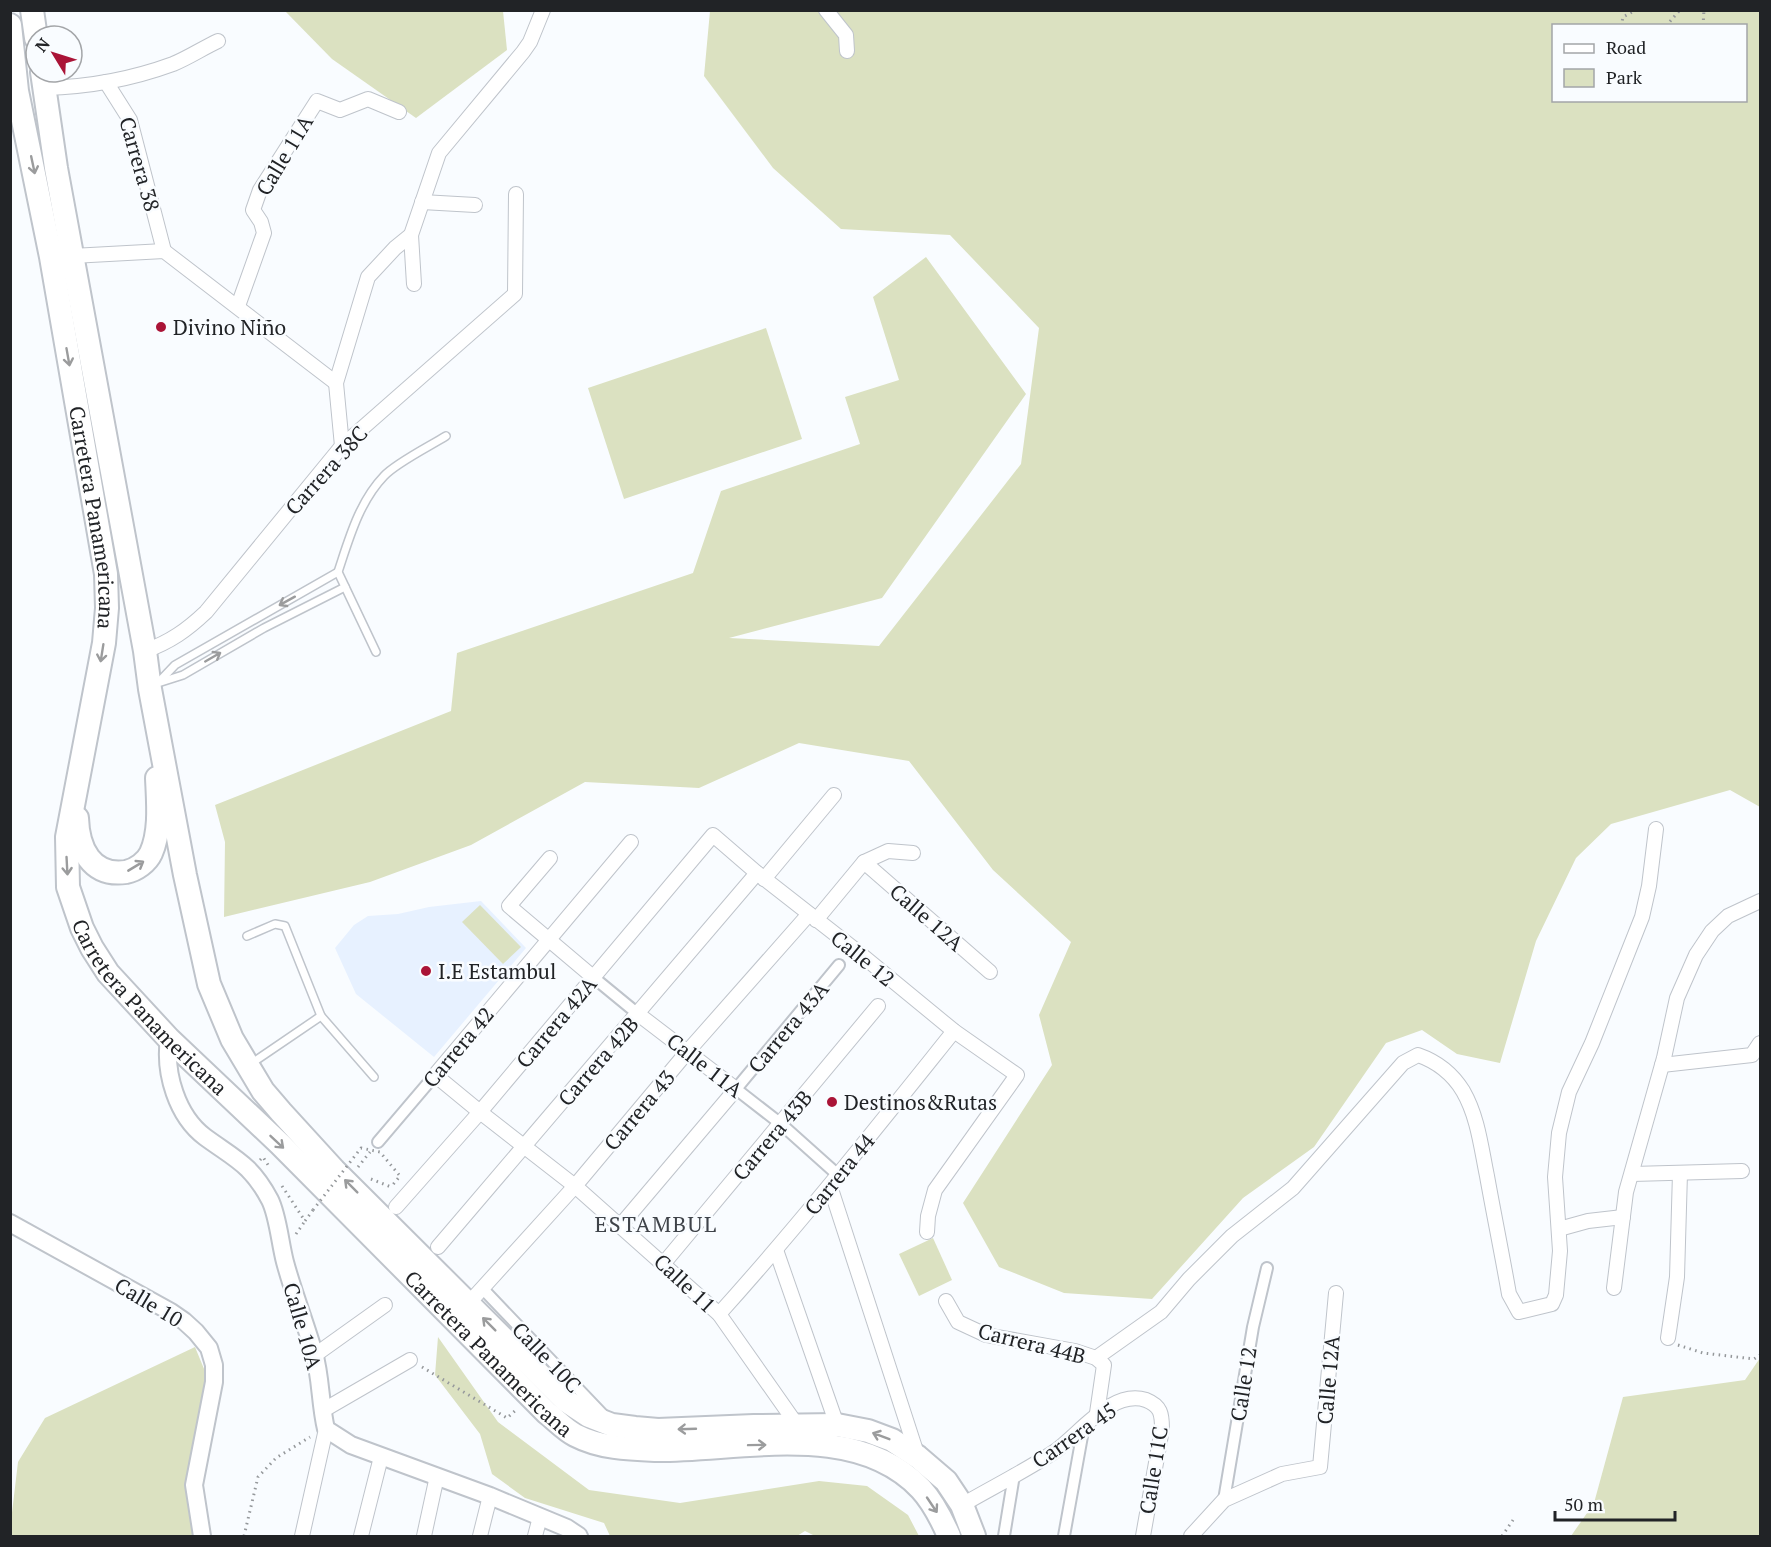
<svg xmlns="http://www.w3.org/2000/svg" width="1771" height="1547" font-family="'PT Serif',serif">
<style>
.built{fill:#e7f1ff}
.green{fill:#dbe1c1;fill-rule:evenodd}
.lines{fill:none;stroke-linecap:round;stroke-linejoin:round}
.service-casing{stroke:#bfc4cb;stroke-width:10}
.pedestrian-casing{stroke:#bfc4cb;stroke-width:14}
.minor-casing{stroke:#bfc4cb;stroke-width:16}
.tertiary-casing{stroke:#bfc4cb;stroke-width:20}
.trunk-casing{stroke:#bfc4cb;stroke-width:26}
.path{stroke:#95989b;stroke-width:3;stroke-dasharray:1.5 4.5;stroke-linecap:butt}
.service{stroke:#fff;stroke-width:7}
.pedestrian{stroke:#fff;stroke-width:10}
.minor{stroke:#fff;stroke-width:14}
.tertiary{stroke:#fff;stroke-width:16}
.trunk{stroke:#fff;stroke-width:22}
.path-bridge{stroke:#95989b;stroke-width:3;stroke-dasharray:1.5 4.5;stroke-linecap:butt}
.oneway{stroke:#9b9c9d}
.poi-dot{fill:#aa1437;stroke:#f9fcff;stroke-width:2}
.labels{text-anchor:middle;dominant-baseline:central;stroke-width:5;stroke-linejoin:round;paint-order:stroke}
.street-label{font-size:21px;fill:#212326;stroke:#f9fcff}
.poi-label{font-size:21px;fill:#212326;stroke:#f9fcff;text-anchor:start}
.neighbourhood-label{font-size:22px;letter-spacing:1.5px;fill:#3f4349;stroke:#f9fcff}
</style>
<rect width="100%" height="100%" fill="#f9fcff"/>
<!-- built -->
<polygon class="built" points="481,901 526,948 434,1057 356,994 335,948 354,925 368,916 398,914 429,907"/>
<!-- green -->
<g class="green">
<polygon points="285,11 503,11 507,50 416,118 332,59"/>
<path d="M 710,11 L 1760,11 L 1760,807 L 1730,790 L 1611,824 L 1576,858 L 1536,941 L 1500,1063 L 1457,1054 L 1422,1030 L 1386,1043 L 1314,1147 L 1243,1198 L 1152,1299 L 1064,1293 L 999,1267 L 963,1203 L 1052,1065 L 1039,1015 L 1071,942 L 993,870 L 909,761 L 799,743 L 699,788 L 585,782 L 471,845 L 370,882 L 224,917 L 225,842 L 215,805 L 451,711 L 457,653 L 693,573 L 721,491 L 860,444 L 845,397 L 899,380 L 873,297 L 926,257 L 1026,394 L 882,598 L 729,638 L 879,646 L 1021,464 L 1039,328 L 950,235 L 841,229 L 773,168 L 704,76 ZM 1554,26 L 1746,26 L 1746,100 L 1554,100 Z"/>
<polygon points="766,328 802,439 624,499 588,388"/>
<polygon points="480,905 521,947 503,964 462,922"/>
<polygon points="933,1238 952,1280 919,1296 899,1254"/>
<polygon points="438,1337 498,1422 589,1490 680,1503 819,1481 867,1486 908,1515 919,1536 815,1536 805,1531 797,1536 610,1536 604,1523 525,1498 492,1474 480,1434 435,1375"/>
<polygon points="195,1347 209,1381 202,1433 199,1536 11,1536 11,1521 18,1462 45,1418"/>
<polygon points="1760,1358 1760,1536 1571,1536 1594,1503 1623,1397 1745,1380"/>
</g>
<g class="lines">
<defs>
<g id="service">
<path d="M 376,652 L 338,572 C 349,539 359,502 384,476 C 396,463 430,446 446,436"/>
<polyline points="161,682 183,675 264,628 345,587"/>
<polyline points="155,686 175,665 338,572"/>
<polyline points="247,936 275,924 285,926 321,1016"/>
<polyline points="252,1063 321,1016 374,1077"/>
</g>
<g id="pedestrian">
<polyline points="593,977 638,1014"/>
<polyline points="378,1142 435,1075"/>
<polyline points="838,1175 781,1124 736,1089 839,965"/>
<polyline points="482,1288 604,1416"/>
<polyline points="1224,1500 1253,1327 1267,1268"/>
<polyline points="1004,1536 1014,1475"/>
<polyline points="1064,1536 1084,1425"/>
</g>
<g id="minor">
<polyline points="826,10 846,35 847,51"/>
<polyline points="106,82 130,120 164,251"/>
<path d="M 45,88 C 88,87 132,79 173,64 C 188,58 203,48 218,41"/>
<polyline points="422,202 475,205"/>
<polyline points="411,235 414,284"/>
<polyline points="72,256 164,251 336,383"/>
<polyline points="238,306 264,233 261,222 253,210 260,190 317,101 340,110 368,99 399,112"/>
<polyline points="342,446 336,383 368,277 395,248 411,235 439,153 523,52 530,42 543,10"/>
<path d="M 145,651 C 170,642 187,630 206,612 L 342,446 L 515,294 L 516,194"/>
<polyline points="631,842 435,1075 480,1112 575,1186 719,1314 797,1425"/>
<polyline points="550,858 509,906 593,977"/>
<polyline points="864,862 990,972"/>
<polyline points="764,879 834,795"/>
<polyline points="816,920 864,862 888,851 913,853"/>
<polyline points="1662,1065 1752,1055 1760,1043"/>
<polyline points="1632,1174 1742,1171"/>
<polyline points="830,1186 918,1457"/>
<polyline points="396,1207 480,1112 713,835 757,873 853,948 954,1031 1017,1075 935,1190 928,1216 927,1232"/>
<polyline points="620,1226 736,1089 638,1014"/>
<polyline points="1559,1229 1588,1221 1623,1217"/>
<polyline points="438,1247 757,873"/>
<polyline points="776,1250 837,1425"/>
<polyline points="664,1263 878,1006"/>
<polyline points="1614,1288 1626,1192 1664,1058 1677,998 1696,955 1712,931 1728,916 1760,901"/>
<polyline points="946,1301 958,1322 986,1335 1075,1351 1096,1358 1104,1365 1097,1413"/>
<polyline points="468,1304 575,1186 688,1051 809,914"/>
<path d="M 719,1314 C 801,1223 877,1127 954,1031"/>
<polyline points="1668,1338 1677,1277 1680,1173"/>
<polyline points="315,1355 385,1305"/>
<path d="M 1096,1358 L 1161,1312 L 1189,1279 L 1232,1236 L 1293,1188 L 1403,1063 L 1418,1055 C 1438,1062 1452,1073 1463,1091 C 1478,1117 1481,1147 1487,1176 C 1494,1215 1502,1254 1509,1294 L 1519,1312 L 1552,1304 L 1556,1295 L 1560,1251 L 1555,1177 L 1559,1133 L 1569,1092 L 1592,1043 L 1642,917 L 1649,886 L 1656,829"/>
<polyline points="322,1411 410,1360"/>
<path d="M 962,1505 C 993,1487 1025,1471 1054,1452 C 1079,1435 1111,1389 1146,1400 C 1161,1406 1162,1414 1162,1429 L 1143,1536"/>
<polyline points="302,1536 326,1429"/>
<polyline points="361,1536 381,1457"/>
<polyline points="424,1536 437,1476"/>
<polyline points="480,1536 490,1496"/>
<polyline points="535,1536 540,1517"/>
<polyline points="1191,1536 1224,1500 1282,1474 1320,1467 1336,1293"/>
</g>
<g id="tertiary">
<path d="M 169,1039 C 164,1073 177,1116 205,1137 C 235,1159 251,1164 270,1200 C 278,1216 280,1243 285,1262 C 293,1292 305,1322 314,1353 C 321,1377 320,1404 326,1429 L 351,1445 L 490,1496 L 567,1528 L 579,1536"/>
<polyline points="10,1223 171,1312 184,1321 196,1332 209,1348 214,1365 214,1382 194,1485 202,1536"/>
</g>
<g id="trunk">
<polyline points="32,10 36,38"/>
<path id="s1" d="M 10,25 L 17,91 L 51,257 L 106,574 L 107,608 L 104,643 L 67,837 L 68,887 L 82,928 L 92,948 L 108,973 L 169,1039 L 280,1144 L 547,1413 C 556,1420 565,1430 575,1435 C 600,1448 628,1449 655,1450 C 740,1451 855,1419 921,1489 C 933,1502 942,1520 949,1536"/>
<polyline points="42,72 56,168 145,651 150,689 185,875 209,984 232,1039 263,1091 281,1112 334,1170 565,1400 589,1416 612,1425 635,1428 658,1430 754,1426 837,1425 868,1431 892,1440 918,1457 946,1481 962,1505 974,1536"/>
<path d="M 77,818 C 78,848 91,877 126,872 C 136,870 147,862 151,853 C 161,831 158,802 157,778"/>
</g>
</defs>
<!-- service casing -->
<use href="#service" class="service-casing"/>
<!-- pedestrian casing -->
<use href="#pedestrian" class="pedestrian-casing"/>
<!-- minor casing -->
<use href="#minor" class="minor-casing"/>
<!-- tertiary casing -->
<use href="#tertiary" class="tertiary-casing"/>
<!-- trunk casing -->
<use href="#trunk" class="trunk-casing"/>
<!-- path -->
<g class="path">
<polyline points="1624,26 1622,22 1623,17 1636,10"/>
<polyline points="1666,26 1680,10"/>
<polyline points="1703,26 1704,10"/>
<polyline points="260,1160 263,1157 270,1168"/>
<polyline points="358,1167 370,1152"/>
<polyline points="371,1179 391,1187"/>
<polyline points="282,1186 305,1221 313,1210"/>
<polyline points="296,1234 305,1221"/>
<polyline points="1678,1345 1703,1353 1754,1359 1760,1355"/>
<polyline points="422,1367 507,1418 518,1408"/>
<polyline points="244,1536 258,1477 276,1458 310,1437"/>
<polyline points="1502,1536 1513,1520"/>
</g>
<!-- service -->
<use href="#service" class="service"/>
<!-- pedestrian -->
<use href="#pedestrian" class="pedestrian"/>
<!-- minor -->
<use href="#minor" class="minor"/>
<!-- tertiary -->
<use href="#tertiary" class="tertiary"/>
<!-- trunk -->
<use href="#trunk" class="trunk"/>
<!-- path-bridge -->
<polyline class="path-bridge" points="313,1210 361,1148 380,1152 400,1176 391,1187"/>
</g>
<!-- one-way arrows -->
<defs><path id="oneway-shaft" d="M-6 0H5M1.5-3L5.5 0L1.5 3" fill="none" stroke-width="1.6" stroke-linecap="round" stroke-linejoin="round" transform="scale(1.5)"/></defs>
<g class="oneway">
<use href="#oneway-shaft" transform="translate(33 165) rotate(78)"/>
<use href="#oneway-shaft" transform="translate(68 357) rotate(80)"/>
<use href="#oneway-shaft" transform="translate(287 601) rotate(151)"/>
<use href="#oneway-shaft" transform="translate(102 653) rotate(99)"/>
<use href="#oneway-shaft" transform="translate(213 657) rotate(-30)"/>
<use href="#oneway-shaft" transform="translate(67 866) rotate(87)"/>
<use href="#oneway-shaft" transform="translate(136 866) rotate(-31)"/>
<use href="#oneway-shaft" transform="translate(277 1142) rotate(43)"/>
<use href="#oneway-shaft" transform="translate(351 1186) rotate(-135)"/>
<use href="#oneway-shaft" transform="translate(489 1324) rotate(-135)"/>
<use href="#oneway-shaft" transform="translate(687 1429) rotate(178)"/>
<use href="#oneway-shaft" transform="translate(881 1436) rotate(-159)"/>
<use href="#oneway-shaft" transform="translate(757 1445) rotate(-1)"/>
<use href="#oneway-shaft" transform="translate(932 1505) rotate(56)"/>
</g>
<!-- markers -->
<g class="poi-dot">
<circle cx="161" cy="327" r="6"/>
<circle cx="426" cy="971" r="6"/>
<circle cx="832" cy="1102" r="6"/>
</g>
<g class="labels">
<!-- street labels -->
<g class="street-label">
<text transform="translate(284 155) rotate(-59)">Calle 11A</text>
<text transform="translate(140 164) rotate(74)">Carrera 38</text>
<text transform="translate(326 470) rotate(-48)">Carrera 38C</text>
<text stroke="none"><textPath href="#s1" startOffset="500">Carretera Panamericana</textPath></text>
<text transform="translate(927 917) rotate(41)">Calle 12A</text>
<text transform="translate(863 958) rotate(39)">Calle 12</text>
<text stroke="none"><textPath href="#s1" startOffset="1022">Carretera Panamericana</textPath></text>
<text transform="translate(556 1022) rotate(-50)">Carrera 42A</text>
<text transform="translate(788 1027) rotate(-50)">Carrera 43A</text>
<text transform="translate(458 1047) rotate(-50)">Carrera 42</text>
<text transform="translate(598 1061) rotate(-49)">Carrera 42B</text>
<text transform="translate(705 1065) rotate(38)">Calle 11A</text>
<text transform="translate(639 1110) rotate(-50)">Carrera 43</text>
<text transform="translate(772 1135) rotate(-50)">Carrera 43B</text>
<text transform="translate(839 1174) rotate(-51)">Carrera 44</text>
<text transform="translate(685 1283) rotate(43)">Calle 11</text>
<text transform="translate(149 1302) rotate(31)">Calle 10</text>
<text transform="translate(303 1326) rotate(74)">Calle 10A</text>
<text transform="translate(1032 1343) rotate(14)">Carrera 44B</text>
<text stroke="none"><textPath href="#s1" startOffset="1508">Carretera Panamericana</textPath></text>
<text transform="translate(547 1357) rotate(46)">Calle 10C</text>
<text transform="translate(1328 1380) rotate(-85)">Calle 12A</text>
<text transform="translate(1243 1384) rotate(-81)">Calle 12</text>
<text transform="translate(1074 1435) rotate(-35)">Carrera 45</text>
<text transform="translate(1153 1470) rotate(-81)">Calle 11C</text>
</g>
<!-- poi labels -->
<g class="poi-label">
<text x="173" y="327">Divino Niño</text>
<text x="438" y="971">I.E Estambul</text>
<text x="844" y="1102">Destinos&amp;Rutas</text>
</g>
<!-- neighbourhood labels -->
<g class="neighbourhood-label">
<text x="656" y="1223">ESTAMBUL</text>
</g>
</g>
<!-- border -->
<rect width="1771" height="1547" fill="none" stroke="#212326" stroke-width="24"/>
<!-- legend -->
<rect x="1552" y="24" width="195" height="78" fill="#f9fcff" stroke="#a3a5a8" stroke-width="1.5"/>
<rect x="1564" y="44" width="30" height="9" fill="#ffffff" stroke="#a3a5a8" stroke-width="1.5"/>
<text x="1606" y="54" font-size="18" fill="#212326">Road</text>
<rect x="1564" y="69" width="30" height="18" fill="#dbe1c1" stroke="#a3a5a8" stroke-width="1.5"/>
<text x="1606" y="84" font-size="18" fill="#212326">Park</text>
<!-- north arrow -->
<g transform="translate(54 54) rotate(308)"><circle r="28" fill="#f9fcff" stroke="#a3a5a8" stroke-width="1.5"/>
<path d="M0-4.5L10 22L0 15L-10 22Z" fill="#aa1437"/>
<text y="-9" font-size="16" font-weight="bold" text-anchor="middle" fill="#212326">N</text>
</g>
<!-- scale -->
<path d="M1555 1511v9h120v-9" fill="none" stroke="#212326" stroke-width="3"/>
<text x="1564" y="1511" font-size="18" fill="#212326" stroke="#f9fcff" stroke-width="4.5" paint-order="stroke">50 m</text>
</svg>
